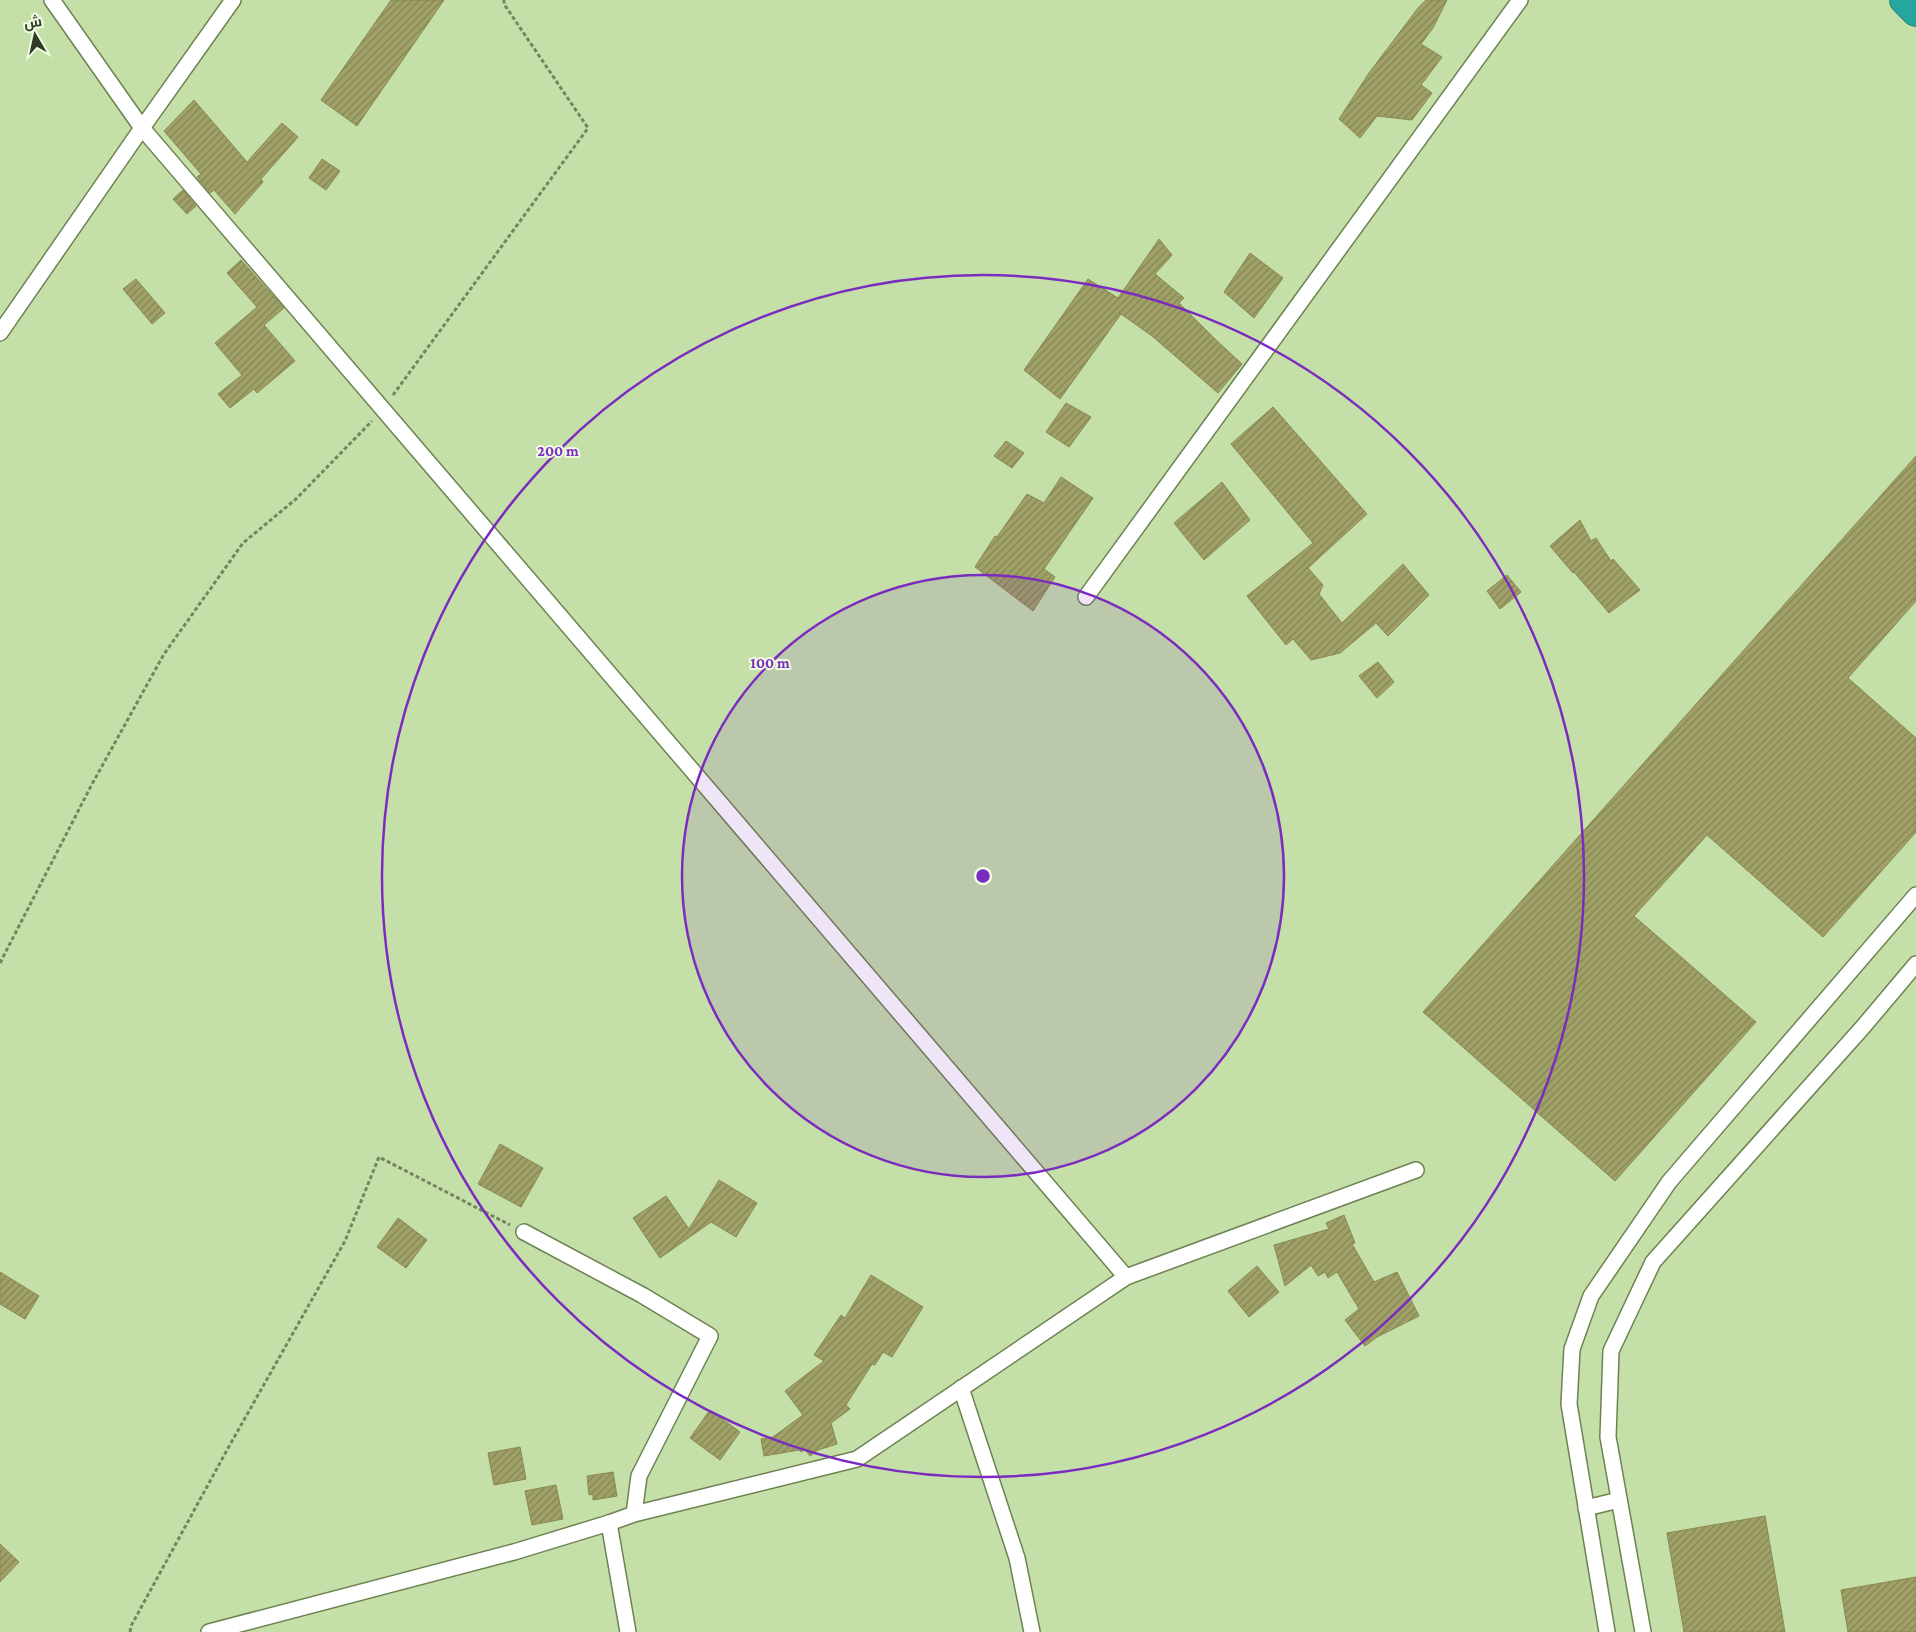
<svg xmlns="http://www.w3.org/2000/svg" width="1916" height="1632" font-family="'Crimson Pro',Cairo,serif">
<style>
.building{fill:url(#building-hatch);stroke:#888950}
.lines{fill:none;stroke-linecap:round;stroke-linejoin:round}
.street-casing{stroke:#6c8351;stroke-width:18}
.highway-casing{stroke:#298073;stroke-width:30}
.path{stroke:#748560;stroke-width:3;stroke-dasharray:4 2.5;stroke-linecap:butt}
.street{stroke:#fff;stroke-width:15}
.highway{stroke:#26a69e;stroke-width:28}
.ring{fill:none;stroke:#7b2cbf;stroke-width:2.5}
.centre{fill:#7b2cbf;stroke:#eefbe0;stroke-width:2.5}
.ring-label{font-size:15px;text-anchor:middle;font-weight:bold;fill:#7b2cbf;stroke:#eefbe0;stroke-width:4;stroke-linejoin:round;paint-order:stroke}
</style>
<defs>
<pattern id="building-hatch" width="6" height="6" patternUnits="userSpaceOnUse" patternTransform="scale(1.25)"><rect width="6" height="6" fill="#a0a167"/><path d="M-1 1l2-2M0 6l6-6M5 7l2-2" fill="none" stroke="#838454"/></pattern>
</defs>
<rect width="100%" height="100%" fill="#c5dfa9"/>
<!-- building -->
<g class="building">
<polygon points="391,0 444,0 357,126 321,100"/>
<polygon points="1426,0 1447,0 1433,28 1421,44 1442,57 1421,85 1432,93 1412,120 1377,116 1360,138 1339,119 1369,73 1418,8"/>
<polygon points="194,100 247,162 282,123 298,137 261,179 263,182 235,214 214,190 210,193 197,177 201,174 164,131"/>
<polygon points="322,159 340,171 326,190 309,178"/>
<polygon points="183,190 196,206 187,214 173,199"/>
<polygon points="1159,239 1172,255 1155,274 1184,298 1179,303 1215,339 1242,364 1218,393 1152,336 1121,314 1060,399 1024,370 1088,279 1118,298"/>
<polygon points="1250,253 1283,278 1254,318 1224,292"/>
<polygon points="241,260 284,308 264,325 295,361 257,393 254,389 230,408 218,394 242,375 215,343 257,307 227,273"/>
<polygon points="136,279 165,313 152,324 123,289"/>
<polygon points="1066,403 1091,417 1069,447 1046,432"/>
<polygon points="1273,407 1367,514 1308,568 1323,585 1319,594 1342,623 1403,564 1429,595 1388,636 1376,623 1340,653 1311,660 1293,639 1286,645 1247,596 1313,543 1231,444"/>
<polygon points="1006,441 1024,453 1012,468 994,456"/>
<polygon points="1916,456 1916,601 1848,678 1916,738 1916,832 1823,937 1707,835 1634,916 1756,1022 1615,1181 1423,1012"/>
<polygon points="1061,477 1093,498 1044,569 1055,577 1033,611 975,567 995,536 997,537 1027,494 1044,503"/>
<polygon points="1222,482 1250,520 1204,560 1174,523"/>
<polygon points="1580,520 1591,541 1596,538 1611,561 1613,559 1640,590 1609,613 1574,572 1573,573 1550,546"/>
<polygon points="1507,575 1521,592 1500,609 1487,591"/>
<polygon points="1378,662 1394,682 1377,698 1359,676"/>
<polygon points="500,1144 543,1168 521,1207 478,1184"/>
<polygon points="719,1180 757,1203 736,1237 711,1222 660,1258 633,1218 666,1196 689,1229"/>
<polygon points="1344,1215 1355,1243 1352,1244 1374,1282 1397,1272 1419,1316 1377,1337 1365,1346 1345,1320 1359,1309 1337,1272 1328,1278 1325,1272 1318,1276 1311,1265 1285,1286 1274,1245 1329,1229 1326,1223"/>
<polygon points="398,1218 427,1240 406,1268 377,1247"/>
<polygon points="1257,1266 1279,1292 1249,1317 1228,1291"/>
<polygon points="0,1272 39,1296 25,1319 0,1304"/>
<polygon points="871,1275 923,1307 892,1357 883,1352 875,1365 872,1364 846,1405 850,1409 831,1423 837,1444 818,1450 810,1456 805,1449 801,1452 799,1450 764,1456 761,1439 773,1437 803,1415 785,1391 824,1361 814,1355 841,1315 845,1318"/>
<polygon points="710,1410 740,1432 720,1460 690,1438"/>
<polygon points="520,1447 526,1479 494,1485 488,1453"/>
<polygon points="613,1472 617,1496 593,1500 593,1494 589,1495 587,1476"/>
<polygon points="556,1485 563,1519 532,1525 525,1491"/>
<polygon points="1765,1516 1785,1632 1684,1632 1667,1533"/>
<polygon points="0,1544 19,1562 0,1582"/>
<polygon points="1916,1577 1916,1632 1848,1632 1841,1590"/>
</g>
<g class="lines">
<defs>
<g id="street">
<polyline points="52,0 142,128 1126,1277"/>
<polyline points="0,333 142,128 233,0"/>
<polyline points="1086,597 1520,0"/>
<polyline points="524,1232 642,1295 710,1336 639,1476 634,1514"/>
<polyline points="961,1388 1017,1558 1032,1632"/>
<polyline points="1586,1508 1619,1500"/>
<polyline points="609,1523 628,1632"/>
<polyline points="209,1632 514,1552 609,1523 634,1514 857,1459 1126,1277 1416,1170"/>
<polyline points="1607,1632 1569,1404 1572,1349 1591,1296 1669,1182 1916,895"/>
<polyline points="1643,1632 1608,1437 1611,1351 1653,1262 1863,1027 1916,964"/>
</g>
<polyline id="highway" points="1904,0 1916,12"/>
</defs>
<!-- street casing -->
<use href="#street" class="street-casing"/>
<!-- highway casing -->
<use href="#highway" class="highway-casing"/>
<!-- path -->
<g class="path">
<polyline points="393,395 588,128 504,4 504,0"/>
<polyline points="0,963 91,786 164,654 243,543 296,499 372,421"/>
<polyline points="130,1632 131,1626 227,1450 345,1241 379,1157 510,1225"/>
</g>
<!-- street -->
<use href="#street" class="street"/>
<!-- highway -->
<use href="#highway" class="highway"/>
</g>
<!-- distance rings -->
<circle cx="983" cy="876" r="301" fill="#7b2cbf" fill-opacity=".12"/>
<g class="ring">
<circle cx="983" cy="876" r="301"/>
<circle cx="983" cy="876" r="601"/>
</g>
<circle cx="983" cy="876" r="8" class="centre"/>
<g class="ring-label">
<text x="558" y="456">200 m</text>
<text x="770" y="668">100 m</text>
</g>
<!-- north arrow -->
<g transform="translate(35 35) rotate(351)" stroke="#eefbe0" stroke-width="4" paint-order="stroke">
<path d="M0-4L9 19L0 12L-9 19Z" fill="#2f3923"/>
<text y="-8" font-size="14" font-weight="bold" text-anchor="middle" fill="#2f3923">ش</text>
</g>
</svg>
